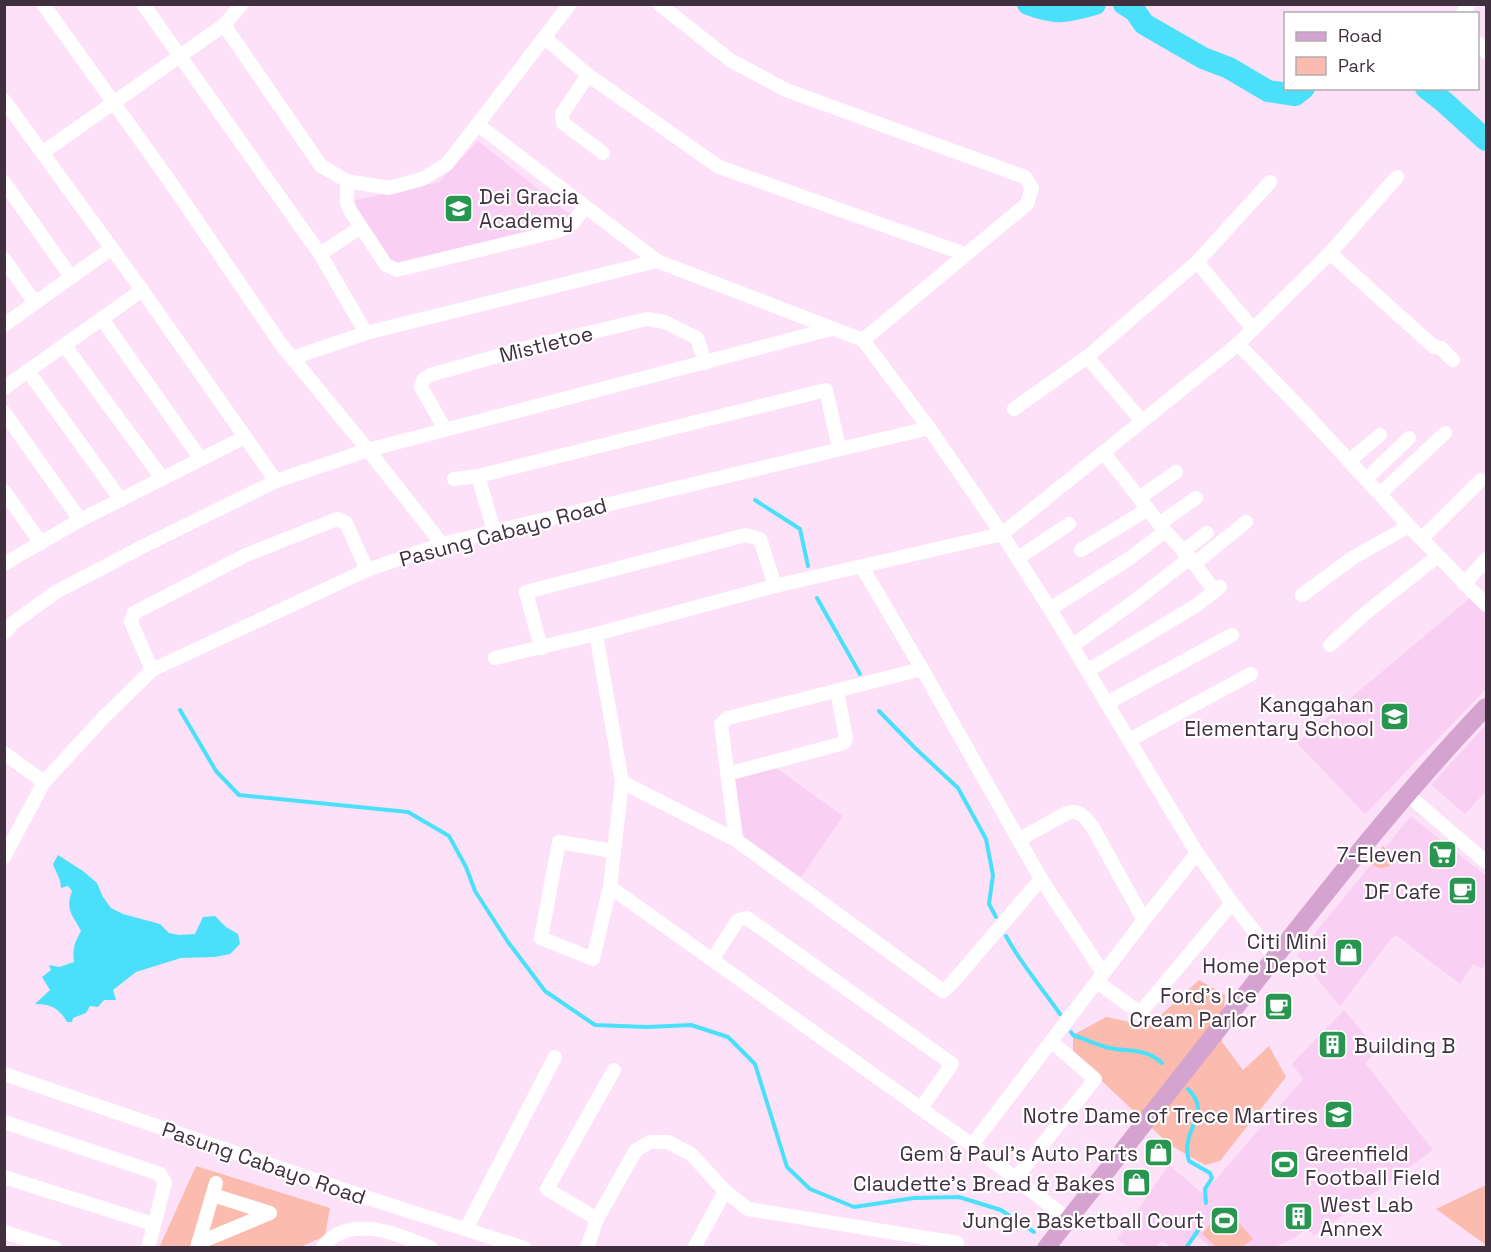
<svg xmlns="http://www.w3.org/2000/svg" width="1491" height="1252" font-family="'Space Grotesk',sans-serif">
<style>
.built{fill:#f9d0f4}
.green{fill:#fcbbaf}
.water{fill:#4be0f9}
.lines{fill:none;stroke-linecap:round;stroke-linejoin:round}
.stream{stroke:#4be0f9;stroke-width:4}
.river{stroke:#4be0f9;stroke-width:22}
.minor{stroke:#fff;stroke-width:14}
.major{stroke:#d4a3cf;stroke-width:18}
.labels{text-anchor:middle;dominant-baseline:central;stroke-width:4.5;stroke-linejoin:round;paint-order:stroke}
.poi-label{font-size:21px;fill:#402f3e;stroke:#fff;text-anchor:end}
.street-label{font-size:21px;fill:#402f3e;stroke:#fff}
</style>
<rect width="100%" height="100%" fill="#fce1f8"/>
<!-- built -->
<g class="built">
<polygon points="478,141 572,216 554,226 391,272 350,201 439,182"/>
<polygon points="1471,597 1486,612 1486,689 1365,814 1297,743"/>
<polygon points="1486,725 1486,791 1465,814 1431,785"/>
<polygon points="775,767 843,816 801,877 744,837 734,777"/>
<polygon points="1411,816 1486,876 1486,964 1482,969 1473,964 1460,984 1396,935 1390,940 1340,1006 1297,955"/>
<polygon points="1344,1010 1378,1050 1365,1063 1433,1150 1314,1236 1307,1228 1294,1238 1272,1248 1210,1247 1197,1236 1182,1247 1172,1247 1162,1241 1156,1247 1127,1247 1117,1239 1169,1165 1203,1194 1303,1079 1292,1064"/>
</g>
<!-- green -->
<g class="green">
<path d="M 1383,846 L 1393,856 L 1393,861 C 1387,871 1378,869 1370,863 Z"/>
<polygon points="1199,980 1225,995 1222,1042 1243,1070 1269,1046 1286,1077 1220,1161 1205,1165 1170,1145 1073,1054 1073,1035 1106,1017 1149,1026"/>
<polygon points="196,1166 330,1208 325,1236 300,1247 159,1248"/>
<polygon points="1486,1185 1486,1245 1436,1209"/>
<polygon points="1225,1206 1253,1239 1242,1247 1216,1247 1202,1234"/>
</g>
<!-- water -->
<path class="water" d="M 58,855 L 83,871 L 97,883 L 103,897 L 111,908 L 123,914 L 160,924 L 169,933 L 179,935 L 195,934 L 203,917 L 215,916 L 226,927 L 238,934 L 240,944 L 230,954 L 215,957 L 181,958 L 136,972 L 113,990 L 116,1000 L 104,1000 L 98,1007 L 90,1006 L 86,1013 L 73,1018 L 72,1022 L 67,1022 C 60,1009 50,1003 35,1004 L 50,990 L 42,977 L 51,970 L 49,965 L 59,967 L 74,962 C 72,949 75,942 81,931 C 73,915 65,911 72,891 L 68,886 L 61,888 C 61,879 56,873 53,864 Z"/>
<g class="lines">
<!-- stream -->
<g class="stream">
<polyline points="755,500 800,529 808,566"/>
<polyline points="817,598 860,674"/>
<polyline points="180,710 216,771 239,795 408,812 449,836 466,867 475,891 508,942 545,991 595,1025 647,1027 691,1025 728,1037 755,1064 787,1167 810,1189 854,1207 914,1198 959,1197 1001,1210 1034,1232"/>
<polyline points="879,711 915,748 958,788 986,839 993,875 989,904 996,917"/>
<path d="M 1006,936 C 1021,964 1042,988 1060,1014"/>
<path d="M 1071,1032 L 1073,1035 C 1085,1039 1097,1045 1109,1048 C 1129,1052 1146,1048 1162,1063"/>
<path d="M 1188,1089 C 1214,1114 1179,1129 1189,1161 L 1210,1173 L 1212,1178 L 1205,1189 L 1206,1203"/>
<polyline points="1186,1248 1199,1229"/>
</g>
<!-- river -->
<g class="river">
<path d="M 1028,4 C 1057,15 1066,12 1095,4"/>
<polyline points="1124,4 1135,11 1144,24 1203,58 1229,68 1268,91 1295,95 1304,88"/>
<polyline points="1426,88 1443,101 1486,140"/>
</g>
<!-- minor -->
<g class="minor">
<polyline points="43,4 171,183 280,343 368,450 442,544"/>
<polyline points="143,4 320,254 366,333"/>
<polyline points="659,4 730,60 786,90 1025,177 1032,188 1027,204 863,340"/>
<polyline points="1462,14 1469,4"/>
<polyline points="224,25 321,166 347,181 389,188 422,179 447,164 570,4"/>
<polyline points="545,38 588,75 719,167 965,254"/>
<polyline points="1478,43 1486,52"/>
<polyline points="588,75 562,114 563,123 603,153"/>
<polyline points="4,100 142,290 276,481"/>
<polyline points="478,125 657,261 863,340 929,428 1002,534 1050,609 1197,853 1232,903 1275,958"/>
<polyline points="42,153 224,25 242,4"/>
<polyline points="347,181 347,203 350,210 386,265 397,270 558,231 573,223 585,207"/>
<polyline points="4,182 71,277"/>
<polyline points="1330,253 1434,347 1441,348 1453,360"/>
<polyline points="320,254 361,227"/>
<polyline points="4,259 35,303"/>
<polyline points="1197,262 1253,329"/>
<polyline points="102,319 200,458"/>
<polyline points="4,325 112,248"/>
<polyline points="1238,344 1303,411 1409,526 1486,605"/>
<polyline points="65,346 162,478"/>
<polyline points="1087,357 1141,420"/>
<polyline points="292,358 366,333 657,261"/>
<polyline points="28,371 121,500"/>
<polyline points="4,388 142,290"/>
<polyline points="1014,409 1087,357 1197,262 1270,182"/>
<polyline points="4,412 80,520"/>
<polyline points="445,429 421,387 424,379 430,375 533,346 647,319 665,322 697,338 705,363"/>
<polyline points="1104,453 1165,531 1190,558 1214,590"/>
<polyline points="1349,461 1380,435"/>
<polyline points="478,476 494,531"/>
<polyline points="454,479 478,476 826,390 839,448"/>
<polyline points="1366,479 1409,438"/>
<polyline points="4,491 41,543"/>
<polyline points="1380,494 1445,433"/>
<polyline points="1139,498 1176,472"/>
<polyline points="1159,524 1196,498"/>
<polyline points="1422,538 1481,480"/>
<polyline points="1081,550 1148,509"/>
<polyline points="1183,551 1207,533"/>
<polyline points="1018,558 1069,524"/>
<polyline points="4,564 80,520 245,437"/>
<polyline points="1194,564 1246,522"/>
<polyline points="862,567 922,669 1041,879 1103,973"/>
<polyline points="1464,584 1486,559"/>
<polyline points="1302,595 1354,557 1409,526"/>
<polyline points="1050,609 1130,558 1165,531"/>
<polyline points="4,633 13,623 56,592 142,547 276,481 368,450 831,329"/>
<polyline points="596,634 622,782 610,887 593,959 541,938 559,842 613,851"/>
<polyline points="1330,645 1368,611 1438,556"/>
<polyline points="1072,646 1132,603 1190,558"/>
<polyline points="541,648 526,592 746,535 760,539 775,586"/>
<polyline points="495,658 596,634 775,586 1002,534 1238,344 1330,253 1397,177"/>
<polyline points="152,670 131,622 134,613 246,555 337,519 346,523 367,570"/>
<polyline points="1087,671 1197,605 1220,587"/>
<polyline points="1107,703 1232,635"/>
<polyline points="1129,740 1251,674"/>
<polyline points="4,753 44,782"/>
<polyline points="727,774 844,743 846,738 837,691"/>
<polyline points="622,782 736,840 943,991 952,983 1041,879"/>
<polyline points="1407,794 1486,862"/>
<path d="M 1020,839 L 1067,813 C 1080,809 1084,817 1092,826 L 1144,920"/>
<polyline points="736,840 721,724 728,718 922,669"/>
<polyline points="4,857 44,782 104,717 152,670 367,570 442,544 929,428"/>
<polyline points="610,887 972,1145 1068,1219"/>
<polyline points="712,960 738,920 747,918 952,1064 921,1108"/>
<polyline points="1097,982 1140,1013 1232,903"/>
<polyline points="4,1074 365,1197 524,1248"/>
<polyline points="4,1122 160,1174 165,1183 148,1248"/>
<polyline points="972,1145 1144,920 1197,853"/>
<polyline points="4,1177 153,1224"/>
<polyline points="1015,1179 1095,1079 1052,1042"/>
<polyline points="597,1219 547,1189 614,1070"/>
<polyline points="466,1229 555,1057"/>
<polyline points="4,1232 55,1248"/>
<polyline points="198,1243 270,1213 213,1195"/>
<polyline points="197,1248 216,1183"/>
<path d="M 322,1248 C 348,1212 398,1234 431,1248"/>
<polyline points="587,1248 597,1219 636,1150 650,1142 668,1142 691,1154 725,1191 748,1209 957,1243 954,1248"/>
<polyline points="694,1248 725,1191"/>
</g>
<!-- major -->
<path class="major" d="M 1046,1248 C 1111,1165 1177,1082 1242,999 C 1321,899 1398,799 1486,707"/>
</g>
<!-- icons -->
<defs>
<symbol id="school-square" viewBox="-11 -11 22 22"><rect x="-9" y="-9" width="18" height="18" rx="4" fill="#289650" stroke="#fff"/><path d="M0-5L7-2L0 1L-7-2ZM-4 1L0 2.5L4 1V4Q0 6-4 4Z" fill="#fff"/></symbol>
<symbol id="supermarket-square" viewBox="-11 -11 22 22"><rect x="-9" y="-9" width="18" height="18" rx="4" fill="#289650" stroke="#fff"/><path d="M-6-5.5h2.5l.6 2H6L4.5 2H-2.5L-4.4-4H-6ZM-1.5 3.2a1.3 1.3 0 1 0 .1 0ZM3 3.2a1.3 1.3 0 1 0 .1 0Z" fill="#fff"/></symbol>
<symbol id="cafe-square" viewBox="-11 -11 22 22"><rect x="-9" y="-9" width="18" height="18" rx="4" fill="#289650" stroke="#fff"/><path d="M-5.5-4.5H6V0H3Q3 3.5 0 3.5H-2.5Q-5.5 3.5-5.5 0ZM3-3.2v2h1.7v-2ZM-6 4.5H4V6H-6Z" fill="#fff"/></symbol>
<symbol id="shop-square" viewBox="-11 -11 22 22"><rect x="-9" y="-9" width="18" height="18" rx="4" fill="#289650" stroke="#fff"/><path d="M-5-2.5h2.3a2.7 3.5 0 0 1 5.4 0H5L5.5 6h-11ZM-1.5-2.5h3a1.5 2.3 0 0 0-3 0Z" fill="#fff"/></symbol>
<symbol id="building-square" viewBox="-11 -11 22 22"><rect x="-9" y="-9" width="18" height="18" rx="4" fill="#289650" stroke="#fff"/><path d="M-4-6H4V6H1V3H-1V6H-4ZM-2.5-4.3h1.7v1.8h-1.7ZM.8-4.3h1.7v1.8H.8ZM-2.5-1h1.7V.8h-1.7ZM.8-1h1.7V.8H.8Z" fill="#fff"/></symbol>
<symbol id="stadium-square" viewBox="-11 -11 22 22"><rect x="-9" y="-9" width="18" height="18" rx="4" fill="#289650" stroke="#fff"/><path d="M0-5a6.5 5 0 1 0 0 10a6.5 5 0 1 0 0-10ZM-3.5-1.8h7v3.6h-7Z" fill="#fff"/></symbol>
</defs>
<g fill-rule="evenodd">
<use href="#school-square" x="442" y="192" width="33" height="33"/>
<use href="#school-square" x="1378" y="700" width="33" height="33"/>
<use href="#supermarket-square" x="1426" y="838" width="33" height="33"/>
<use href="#cafe-square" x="1446" y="874" width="33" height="33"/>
<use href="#shop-square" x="1332" y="936" width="33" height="33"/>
<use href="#cafe-square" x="1262" y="990" width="33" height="33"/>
<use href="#building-square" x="1316" y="1028" width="33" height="33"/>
<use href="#school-square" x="1322" y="1098" width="33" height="33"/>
<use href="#shop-square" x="1142" y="1136" width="33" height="33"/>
<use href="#stadium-square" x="1268" y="1148" width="33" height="33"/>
<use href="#shop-square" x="1120" y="1166" width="33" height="33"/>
<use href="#building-square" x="1282" y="1200" width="33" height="33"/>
<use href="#stadium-square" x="1208" y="1204" width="33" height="33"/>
</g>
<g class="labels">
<!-- poi labels -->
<g class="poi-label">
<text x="479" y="196" text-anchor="start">Dei Gracia<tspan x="479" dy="24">Academy</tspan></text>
<text x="1374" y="704">Kanggahan<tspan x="1374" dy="24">Elementary School</tspan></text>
<text x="1422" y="854">7-Eleven</text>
<text x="1441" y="891">DF Cafe</text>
<text x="1327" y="941">Citi Mini<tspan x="1327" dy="24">Home Depot</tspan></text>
<text x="1257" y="995">Ford's Ice<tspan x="1257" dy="24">Cream Parlor</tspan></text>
<text x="1354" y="1045" text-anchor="start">Building B</text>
<text x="1318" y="1115">Notre Dame of Trece Martires</text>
<text x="1138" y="1153">Gem &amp; Paul's Auto Parts</text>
<text x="1305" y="1153" text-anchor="start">Greenfield<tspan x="1305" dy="24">Football Field</tspan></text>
<text x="1115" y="1183">Claudette's Bread &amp; Bakes</text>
<text x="1320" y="1204" text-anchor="start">West Lab<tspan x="1320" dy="24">Annex</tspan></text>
<text x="1204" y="1220">Jungle Basketball Court</text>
</g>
<!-- street labels -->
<g class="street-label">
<text transform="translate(546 344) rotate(-14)">Mistletoe</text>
<text transform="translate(503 532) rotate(-15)">Pasung Cabayo Road</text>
<text transform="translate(264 1163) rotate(19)">Pasung Cabayo Road</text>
</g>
</g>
<!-- border -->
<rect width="1491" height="1252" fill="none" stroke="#402f3e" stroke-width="12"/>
<!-- legend -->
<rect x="1284" y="12" width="195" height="78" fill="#ffffff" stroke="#b3acb2" stroke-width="1.5"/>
<rect x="1296" y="32" width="30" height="9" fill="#d4a3cf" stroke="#b3acb2" stroke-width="1.5"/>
<text x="1338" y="42" font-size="18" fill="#402f3e">Road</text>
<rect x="1296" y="57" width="30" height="18" fill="#fcbbaf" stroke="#b3acb2" stroke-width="1.5"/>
<text x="1338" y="72" font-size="18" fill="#402f3e">Park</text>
</svg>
